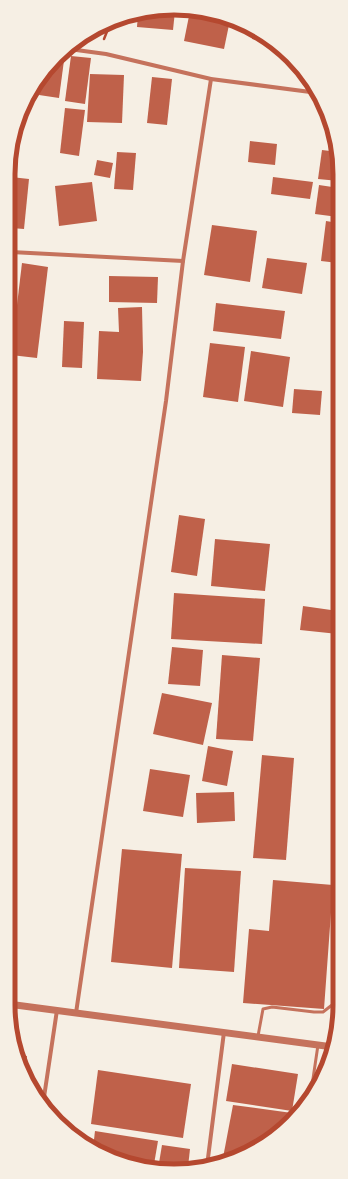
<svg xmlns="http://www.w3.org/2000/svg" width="348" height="1179" font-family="'Zilla Slab',serif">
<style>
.building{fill:#bf614a}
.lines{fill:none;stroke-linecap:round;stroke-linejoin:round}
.path{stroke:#b5482f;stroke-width:2.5}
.service{stroke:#c5725c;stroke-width:3}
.minor{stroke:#c5725c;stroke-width:4}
.tertiary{stroke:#c5725c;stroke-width:7}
.rim{fill:none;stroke:#b5482f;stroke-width:5}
</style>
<rect width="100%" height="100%" fill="#f6efe4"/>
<!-- building -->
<g class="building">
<polygon points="142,11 175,11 173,30 137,27 138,13"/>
<polygon points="190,11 207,11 230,20 224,49 184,41"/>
<polygon points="254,29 257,30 273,43 252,39"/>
<polygon points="65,53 59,98 39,95 42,76"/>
<polygon points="71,56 91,58 85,104 65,101"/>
<polygon points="90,74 124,75 122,123 87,122"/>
<polygon points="152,77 172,79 167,125 147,123"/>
<polygon points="65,108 85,110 79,156 60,153"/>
<polygon points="250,141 277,144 275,165 248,162"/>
<polygon points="322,150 338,152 339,181 318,179"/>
<polygon points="117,152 136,153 133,190 114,189"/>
<polygon points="97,160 113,163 110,178 94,175"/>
<polygon points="11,177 29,179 24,229 11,228"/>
<polygon points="273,177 313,182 310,199 271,194"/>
<polygon points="92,182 97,221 59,226 55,186"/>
<polygon points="319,185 339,188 338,217 315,214"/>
<polygon points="326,221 338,223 338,263 321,261"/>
<polygon points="212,225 257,231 250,282 204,275"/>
<polygon points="267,258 307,263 302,294 262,288"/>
<polygon points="22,263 48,267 37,358 11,355"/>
<polygon points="109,276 158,277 157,303 109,302"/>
<polygon points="11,302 15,303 12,329 11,329"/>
<polygon points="216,303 285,311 281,339 213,331"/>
<polygon points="142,307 143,352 141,381 97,379 99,331 119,332 118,308"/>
<polygon points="64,321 84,322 82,368 62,367"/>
<polygon points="210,343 245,347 238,402 203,397"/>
<polygon points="251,351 290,357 283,407 244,401"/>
<polygon points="294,389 322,391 320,415 292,413"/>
<polygon points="179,515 205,519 197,576 171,572"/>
<polygon points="215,539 270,544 265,591 211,586"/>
<polygon points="174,593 265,599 262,644 171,639"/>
<polygon points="303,606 338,611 338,634 300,630"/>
<polygon points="172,647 203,650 200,686 168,684"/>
<polygon points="222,655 260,658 253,741 216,739"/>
<polygon points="162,693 212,703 203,745 153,734"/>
<polygon points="208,746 233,751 227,786 202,781"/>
<polygon points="262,755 294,758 286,860 253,858"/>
<polygon points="150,769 190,775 183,817 143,811"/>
<polygon points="234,792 235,821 197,823 196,793"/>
<polygon points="122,849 182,854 172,968 111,962"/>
<polygon points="185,868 241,871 234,972 179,968"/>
<polygon points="273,880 333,885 324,1009 243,1003 249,929 269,931"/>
<polygon points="18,1055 27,1056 25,1075 21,1068"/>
<polygon points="232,1064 298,1074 292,1111 226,1101"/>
<polygon points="98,1070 191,1084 183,1138 91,1124"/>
<polygon points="233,1105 292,1113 291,1118 266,1143 222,1163"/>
<polygon points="95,1131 158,1141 153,1170 100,1154 93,1148"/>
<polygon points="162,1145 190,1149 188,1167 158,1169"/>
</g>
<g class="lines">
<!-- path -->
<polyline class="path" points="104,39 110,24"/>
<!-- service -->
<g class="service">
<polyline points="258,1036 263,1009 272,1007 314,1012 323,1012 332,1005 337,998"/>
<polyline points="310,1099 318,1045"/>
</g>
<!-- minor -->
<g class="minor">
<polyline points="69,49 106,54 211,79 318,93"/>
<polyline points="11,252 183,261"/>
<polyline points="76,1013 166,401 183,261 211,79"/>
<polyline points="43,1104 57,1010"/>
<polyline points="208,1158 224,1032"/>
</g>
<!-- tertiary -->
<polyline class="tertiary" points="8,1004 333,1047"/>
</g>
<!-- crop -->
<path d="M0 0H348V1179H0ZM174 15H174A159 159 0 0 1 333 174V1005A159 159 0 0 1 174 1164H174A159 159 0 0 1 15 1005V174A159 159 0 0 1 174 15Z" fill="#f6efe4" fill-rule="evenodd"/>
<path class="rim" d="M174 15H174A159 159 0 0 1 333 174V1005A159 159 0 0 1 174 1164H174A159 159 0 0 1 15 1005V174A159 159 0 0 1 174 15Z"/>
</svg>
